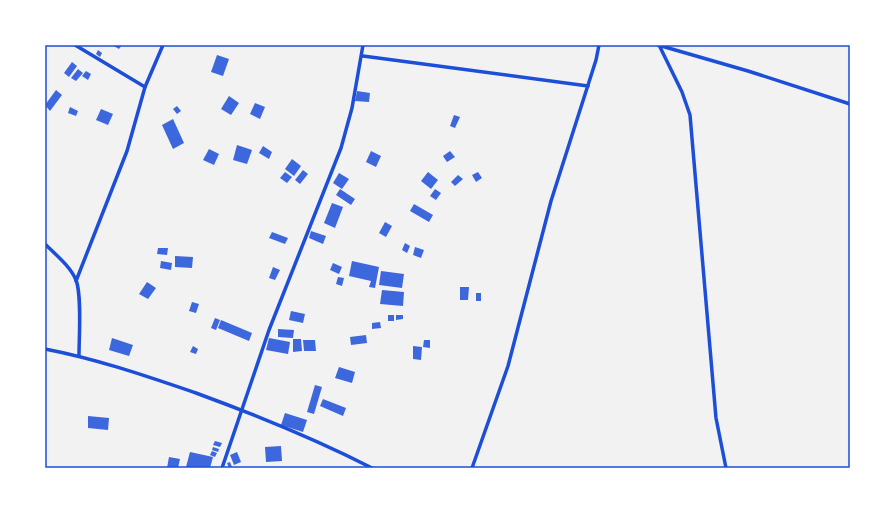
<svg xmlns="http://www.w3.org/2000/svg" width="895" height="513" font-family="'Work Sans',sans-serif">
<style>
.building{fill:#3d67dc}
.lines{fill:none;stroke-linecap:round;stroke-linejoin:round}
.minor{stroke:#1d4ed8;stroke-width:3.5}
.neatline{fill:none;stroke:#1d4ed8;stroke-width:1.5}
</style>
<rect width="100%" height="100%" fill="#f2f2f2"/>
<!-- building -->
<g class="building">
<polygon points="112,45 122,45 119,49"/>
<polygon points="98,50 102,53 100,57 96,54"/>
<polygon points="217,55 229,59 223,76 211,72"/>
<polygon points="72,62 77,66 69,77 64,73"/>
<polygon points="78,69 83,73 76,81 71,78"/>
<polygon points="86,71 91,74 88,80 82,76"/>
<polygon points="56,90 62,95 50,111 45,105"/>
<polygon points="357,91 370,93 369,102 355,101"/>
<polygon points="229,96 239,103 231,115 221,109"/>
<polygon points="255,103 265,107 260,119 250,114"/>
<polygon points="177,106 181,111 177,114 173,109"/>
<polygon points="70,107 78,111 76,116 68,113"/>
<polygon points="101,109 113,114 108,125 96,120"/>
<polygon points="454,115 460,117 455,128 450,126"/>
<polygon points="173,119 184,143 173,149 162,125"/>
<polygon points="237,145 252,150 247,164 233,160"/>
<polygon points="263,146 272,152 269,159 259,153"/>
<polygon points="209,149 219,154 214,165 203,160"/>
<polygon points="371,151 381,156 376,167 366,162"/>
<polygon points="450,151 455,157 447,162 443,156"/>
<polygon points="292,159 301,166 294,176 285,169"/>
<polygon points="303,170 308,174 300,184 295,180"/>
<polygon points="285,172 292,177 287,183 280,178"/>
<polygon points="428,172 438,180 431,189 421,181"/>
<polygon points="478,172 482,178 476,182 472,175"/>
<polygon points="339,173 349,179 342,189 333,183"/>
<polygon points="458,175 463,179 455,186 451,182"/>
<polygon points="340,189 355,199 351,205 336,195"/>
<polygon points="435,189 441,193 436,200 430,196"/>
<polygon points="332,203 343,207 335,228 324,223"/>
<polygon points="414,204 433,215 429,222 410,211"/>
<polygon points="385,222 392,226 386,237 379,233"/>
<polygon points="311,231 326,236 323,244 309,238"/>
<polygon points="272,232 288,238 285,244 269,238"/>
<polygon points="405,243 410,246 407,253 402,250"/>
<polygon points="415,247 424,250 421,258 413,255"/>
<polygon points="158,248 168,248 167,255 157,254"/>
<polygon points="175,256 193,257 192,268 175,267"/>
<polygon points="161,261 172,263 171,270 160,268"/>
<polygon points="352,261 379,267 375,288 369,287 371,281 349,276"/>
<polygon points="333,263 342,267 339,274 330,270"/>
<polygon points="273,267 280,270 275,280 269,278"/>
<polygon points="381,271 404,274 402,288 379,285"/>
<polygon points="338,277 344,278 342,286 336,284"/>
<polygon points="147,282 156,288 148,299 139,294"/>
<polygon points="460,287 469,287 468,300 460,300"/>
<polygon points="382,290 404,292 403,306 380,304"/>
<rect x="476" y="293" width="5" height="8"/>
<polygon points="192,302 199,304 196,313 189,311"/>
<polygon points="291,311 305,314 303,323 289,320"/>
<rect x="388" y="315" width="6" height="6"/>
<polygon points="396,315 403,315 403,319 396,320"/>
<polygon points="215,318 220,320 216,330 211,328"/>
<polygon points="221,320 252,333 249,341 218,328"/>
<polygon points="380,322 381,328 372,329 372,323"/>
<polygon points="278,329 294,330 293,338 278,337"/>
<polygon points="366,335 367,343 351,345 350,337"/>
<polygon points="112,338 133,345 129,356 109,350"/>
<polygon points="269,338 290,342 288,354 266,350"/>
<polygon points="293,339 301,339 302,351 293,352"/>
<polygon points="303,340 315,340 316,351 304,351"/>
<polygon points="424,340 430,340 430,348 423,347"/>
<polygon points="193,346 198,349 196,354 190,352"/>
<polygon points="413,346 422,347 421,360 413,359"/>
<polygon points="339,367 355,372 352,383 335,378"/>
<polygon points="315,385 322,387 314,414 307,412"/>
<polygon points="323,399 346,408 343,416 320,406"/>
<polygon points="285,413 307,420 303,432 281,425"/>
<polygon points="88,416 109,418 108,430 88,428"/>
<polygon points="215,441 222,443 220,447 213,445"/>
<polygon points="281,446 282,461 266,462 265,447"/>
<polygon points="213,447 219,449 218,452 212,450"/>
<polygon points="212,451 217,453 215,457 210,455"/>
<polygon points="190,452 213,457 210,468 186,467"/>
<polygon points="237,452 241,462 234,465 230,455"/>
<polygon points="169,457 180,459 178,468 167,468"/>
<polygon points="230,462 232,467 229,468 227,463"/>
</g>
<g class="lines">
<!-- minor -->
<g class="minor">
<polyline points="75,45 145,87"/>
<polyline points="658,45 748,71 850,104"/>
<polyline points="659,45 682,92 690,115 716,418 726,468"/>
<polyline points="363,56 588,86"/>
<path d="M 45,244 C 56,255 70,266 76,280 C 82,295 79,338 79,355"/>
<polyline points="76,281 127,151 145,87 163,45"/>
<path d="M 45,349 C 97,359 146,376 196,393 C 256,415 315,439 372,468"/>
<polyline points="222,468 269,330 341,148 352,108 363,45"/>
<polyline points="472,468 508,366 551,201 596,60 599,45"/>
</g>
</g>
<!-- border -->
<rect width="895" height="513" fill="none" stroke="#ffffff" stroke-width="92"/>
<rect x="46" y="46" width="803" height="421" class="neatline"/>
</svg>
